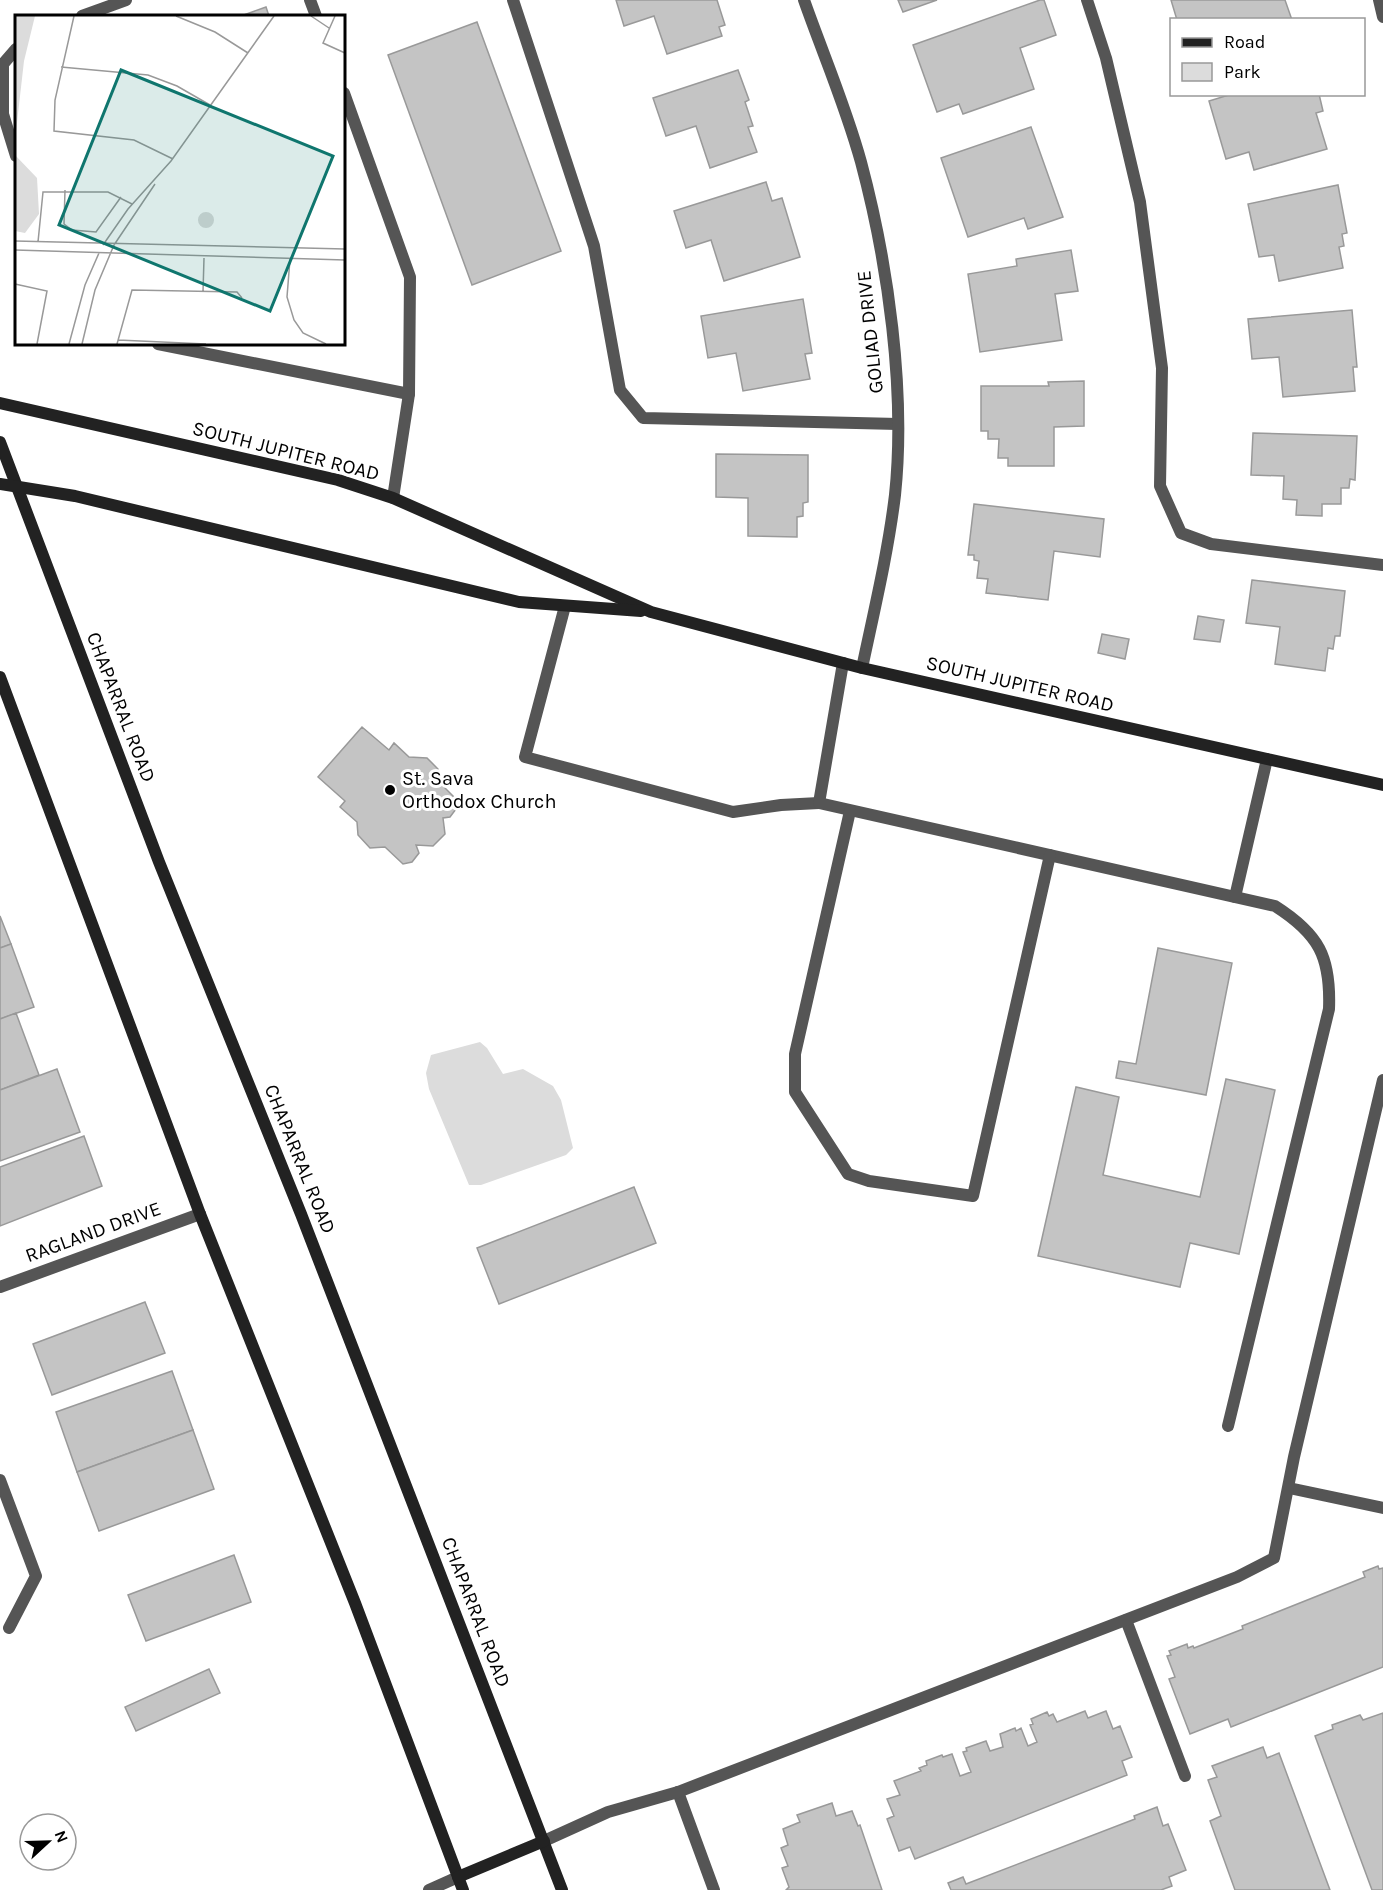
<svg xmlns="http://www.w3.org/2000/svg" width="1383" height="1890" font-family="Karla,sans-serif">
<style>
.green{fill:#dcdcdc}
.building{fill:#c4c4c4;stroke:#999;stroke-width:1.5}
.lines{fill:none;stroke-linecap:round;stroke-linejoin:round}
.lane{stroke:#555;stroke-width:12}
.street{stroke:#555;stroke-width:12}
.secondary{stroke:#222;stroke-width:12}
.poi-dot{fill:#000;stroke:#fff;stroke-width:2}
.labels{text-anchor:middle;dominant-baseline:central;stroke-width:6;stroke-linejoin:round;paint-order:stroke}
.street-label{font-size:20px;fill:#000;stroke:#fff}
.poi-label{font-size:20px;fill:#000;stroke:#fff;text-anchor:start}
.inset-road{fill:none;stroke:#999;stroke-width:1.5}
.view{fill:#0f766e;fill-opacity:0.15;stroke:#0f766e;stroke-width:3}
.inset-edge{fill:none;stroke:#000;stroke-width:3}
</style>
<rect width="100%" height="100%" fill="#fff"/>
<!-- green -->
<polygon class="green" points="480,1042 487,1048 503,1074 523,1069 553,1086 561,1100 573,1148 566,1155 481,1185 469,1185 429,1089 426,1073 431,1055"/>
<!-- building -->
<g class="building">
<polygon points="616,0 717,0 725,25 719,27 722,36 667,54 654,16 624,26"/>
<polygon points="898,0 937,0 903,12"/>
<polygon points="1040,0 1044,0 1056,35 1020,48 1034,89 963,114 959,104 937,112 913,45"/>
<polygon points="1171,0 1285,0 1292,20 1177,20"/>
<polygon points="266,7 269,16 241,16"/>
<polygon points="477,22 561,251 472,285 388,55"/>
<polygon points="738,70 749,100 745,102 753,126 748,127 757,152 710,168 696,126 666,136 653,98"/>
<polygon points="1232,94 1319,94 1323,111 1316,113 1327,149 1254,170 1249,152 1226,159 1209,101"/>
<polygon points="1031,127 1063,217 1028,229 1024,218 968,237 941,158"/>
<polygon points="766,182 772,201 782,198 800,257 724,281 711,240 686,248 674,211"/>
<polygon points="1338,185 1347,233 1342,234 1344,246 1339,247 1343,268 1279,281 1274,255 1259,257 1248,204"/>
<polygon points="1071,250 1078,291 1055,294 1062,340 980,352 968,274 1017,266 1016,259"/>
<polygon points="803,299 812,353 805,354 810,379 743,391 736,353 708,358 701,316"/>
<polygon points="1352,310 1357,367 1353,367 1355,391 1283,397 1279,357 1252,359 1248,319"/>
<polygon points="1084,381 1084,426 1054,427 1054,466 1008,466 1008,458 998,458 999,439 988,439 988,431 981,431 981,386 1049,386 1048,382"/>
<polygon points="1253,433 1357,436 1355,480 1350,479 1349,488 1341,488 1341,504 1322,504 1322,516 1296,515 1297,500 1283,499 1284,476 1251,475"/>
<polygon points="716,454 808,455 808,502 803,503 803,516 797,517 797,537 748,536 748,498 716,497"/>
<polygon points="974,504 1104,519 1100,557 1054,551 1048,600 986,593 988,579 977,578 979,561 974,560 974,555 968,555"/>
<polygon points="1252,580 1345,591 1340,636 1335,636 1333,649 1328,648 1325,671 1275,664 1280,627 1246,623"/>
<polygon points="1198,616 1224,620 1220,642 1194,639"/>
<polygon points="1102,634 1129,639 1125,659 1098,653"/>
<polygon points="362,727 389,750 394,743 409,757 427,758 438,769 439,782 456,799 456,809 450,817 443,818 445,834 433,846 416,845 419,853 412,862 403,864 385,847 370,848 358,835 357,822 340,807 345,801 318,777"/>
<polygon points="0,916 11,944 0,948"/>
<polygon points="11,944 34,1007 0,1019 0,948"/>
<polygon points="1158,948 1232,963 1206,1095 1116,1078 1119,1061 1136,1064"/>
<polygon points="16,1013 39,1075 0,1090 0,1019"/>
<polygon points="57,1069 80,1132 0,1161 0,1090"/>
<polygon points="1226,1079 1275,1090 1239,1254 1190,1243 1180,1287 1038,1256 1076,1087 1119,1097 1103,1175 1200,1197"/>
<polygon points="84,1136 102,1186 0,1226 0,1167"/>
<polygon points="634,1187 656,1243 499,1304 477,1248"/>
<polygon points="145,1302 165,1353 52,1395 33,1344"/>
<polygon points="172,1371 193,1430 77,1472 56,1412"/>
<polygon points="193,1430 214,1489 99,1531 77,1472"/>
<polygon points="234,1555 251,1602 146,1641 128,1595"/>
<polygon points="1378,1566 1379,1569 1383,1568 1383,1667 1231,1727 1228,1719 1190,1734 1169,1679 1175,1677 1167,1656 1171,1655 1169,1651 1187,1644 1188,1648 1193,1646 1194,1648 1243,1629 1242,1626 1365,1577 1363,1572"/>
<polygon points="209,1669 220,1693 136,1731 125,1707"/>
<polygon points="1085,1711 1088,1718 1106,1711 1113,1729 1120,1726 1132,1757 1122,1761 1127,1775 915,1859 910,1847 899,1851 887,1819 894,1816 887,1799 900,1795 894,1781 921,1771 919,1768 927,1765 926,1761 942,1755 943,1757 952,1754 960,1776 971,1772 963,1752 967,1751 966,1748 986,1741 990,1751 1003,1747 1000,1734 1015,1728 1016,1731 1021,1728 1028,1746 1037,1742 1030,1725 1033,1724 1031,1719 1047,1712 1049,1716 1053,1714 1057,1722"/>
<polygon points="1383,1713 1383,1890 1372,1890 1315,1736 1333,1729 1332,1725 1360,1715 1363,1720"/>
<polygon points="1263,1747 1267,1758 1279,1753 1330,1890 1235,1890 1210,1821 1221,1816 1208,1780 1217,1777 1212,1766"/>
<polygon points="832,1803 836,1816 852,1811 858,1826 860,1825 882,1890 786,1890 789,1887 782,1868 788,1866 781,1848 788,1845 783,1829 800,1822 797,1815"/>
<polygon points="1157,1807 1163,1826 1168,1824 1186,1870 1169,1877 1172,1886 1161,1890 951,1890 948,1883 963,1877 966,1884 1135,1819 1134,1816"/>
</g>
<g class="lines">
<!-- lane -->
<g class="lane">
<polyline points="513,0 594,246 620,390 643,418 898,424"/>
<polyline points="1087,0 1106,58 1140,202 1162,368 1160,486 1181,533 1211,544 1383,565"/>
<polyline points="565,606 525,757 733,812 781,805 819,803"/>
<path d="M 843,663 L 819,803 L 1275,906 C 1319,934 1331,957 1329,1009 L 1228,1426"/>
<polyline points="850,811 795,1054 795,1092 848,1174 869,1181 973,1196 1050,855"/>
<polyline points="1235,897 1267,759"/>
<polyline points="1289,1488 1383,1508"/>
<polyline points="1126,1620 1185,1776"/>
<polyline points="678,1792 714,1890"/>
<polyline points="544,1841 608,1812 678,1792 1237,1577 1274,1558 1294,1457 1383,1080"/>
</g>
<!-- street -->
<g class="street">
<polyline points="310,0 316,16"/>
<path d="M 804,0 C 823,54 846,107 861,162 C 888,263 906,391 895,495 C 888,553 874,611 862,668"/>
<polyline points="1379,0 1383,17"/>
<polyline points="82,16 126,0"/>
<polyline points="16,49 3,64 3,114 16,156"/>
<polyline points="344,93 410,277 409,394 393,498"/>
<polyline points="158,344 409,394"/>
<polyline points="0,1287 200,1214"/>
<polyline points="0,1480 36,1576 9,1628"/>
<polyline points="429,1890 458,1877"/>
</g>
<!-- secondary -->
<g class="secondary">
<polyline points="0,403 338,480 393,498 651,612 862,668 1383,785"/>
<polyline points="0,442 159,862 301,1214 562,1890"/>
<polyline points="0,484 75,496 519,602 641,611"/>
<polyline points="0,677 200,1214 355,1603 463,1890"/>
<polyline points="458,1877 544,1841"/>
</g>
</g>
<!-- markers -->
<circle class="poi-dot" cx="390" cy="790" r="6"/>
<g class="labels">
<!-- street labels -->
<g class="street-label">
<text transform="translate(870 332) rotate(-96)">GOLIAD DRIVE</text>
<text transform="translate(286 451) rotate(14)">SOUTH JUPITER ROAD</text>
<text transform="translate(1020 684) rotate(13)">SOUTH JUPITER ROAD</text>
<text transform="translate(121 707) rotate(69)">CHAPARRAL ROAD</text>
<text transform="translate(300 1159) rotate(68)">CHAPARRAL ROAD</text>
<text transform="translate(93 1232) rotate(-20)">RAGLAND DRIVE</text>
<text transform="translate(476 1612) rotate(69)">CHAPARRAL ROAD</text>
</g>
<!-- poi labels -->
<g class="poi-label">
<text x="402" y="778">St. Sava<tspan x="402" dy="23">Orthodox Church</tspan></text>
</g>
</g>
<!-- overview -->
<g transform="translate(15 15)">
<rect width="330" height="330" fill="#fff"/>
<path d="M 0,1 L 20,1 L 9,46 L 0,125 ZM 0,140 L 22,163 L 24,199 L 10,218 L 0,216 ZM183 205a8 8 0 1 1 16 0a8 8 0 1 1-16 0Z" fill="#dcdcdc"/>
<path class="inset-road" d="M 59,1 L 40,85 L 39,116 L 119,125 L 158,144M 161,1 L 200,17 L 233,38M 296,1 L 314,13M 320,1 L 308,28 L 330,38M 46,52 L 133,60 L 162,71 L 195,90M 50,175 L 49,209 L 57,215 L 81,217 L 106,182M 0,226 L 330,234M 23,227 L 28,177 L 93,177 L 117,189M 88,230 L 113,194 L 156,146 L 259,1M 99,230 L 140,169M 0,235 L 330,245M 275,244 L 272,282 L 279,305 L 288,318 L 311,329M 0,269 L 32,276 L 22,329M 188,277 L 189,243M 103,325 L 191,329M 54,329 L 70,270 L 84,238M 67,329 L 80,275 L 99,230M 102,329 L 117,275 L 222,277 L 227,283"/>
<path class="view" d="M 106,55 L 318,141 L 255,296 L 44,210 Z"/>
<rect width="330" height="330" class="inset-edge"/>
</g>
<!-- legend -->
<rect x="1170" y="18" width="195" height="78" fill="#ffffff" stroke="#999999" stroke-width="1.5"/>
<rect x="1182" y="38" width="30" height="9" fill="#222222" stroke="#999999" stroke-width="1.5"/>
<text x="1224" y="48" font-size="18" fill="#000000">Road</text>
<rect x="1182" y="63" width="30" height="18" fill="#dcdcdc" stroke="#999999" stroke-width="1.5"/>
<text x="1224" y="78" font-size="18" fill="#000000">Park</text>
<!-- north arrow -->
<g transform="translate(48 1842) rotate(68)"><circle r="28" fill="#ffffff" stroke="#999999" stroke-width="1.5"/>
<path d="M0-4.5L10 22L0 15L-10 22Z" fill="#000000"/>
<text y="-9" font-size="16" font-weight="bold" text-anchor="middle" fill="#000000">N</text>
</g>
</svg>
